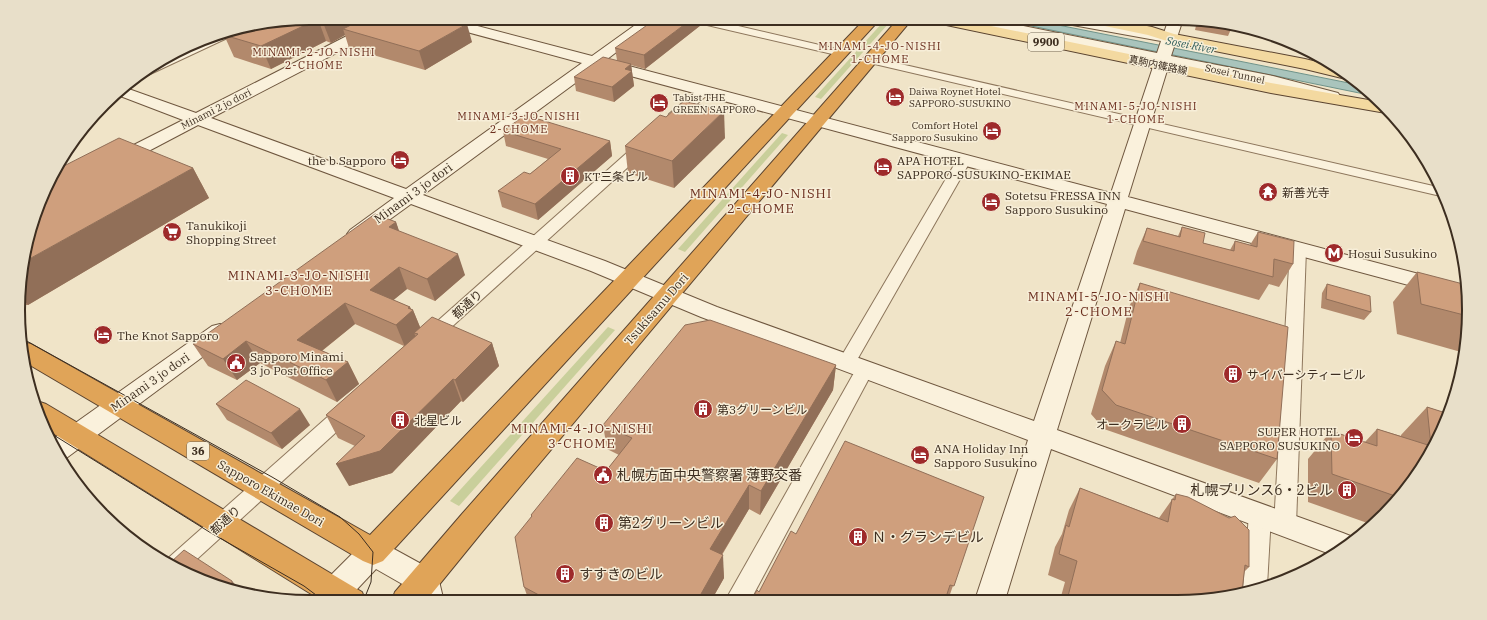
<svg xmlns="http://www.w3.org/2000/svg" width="1487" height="620" font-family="'IBM Plex Serif','Noto Sans JP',serif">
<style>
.green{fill:#c9cf9b}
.water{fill:#a9c4bc;stroke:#6f938a}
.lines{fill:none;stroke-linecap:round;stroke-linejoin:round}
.street-casing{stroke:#8d765c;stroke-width:2}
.secondary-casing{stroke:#6f573f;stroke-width:2}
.primary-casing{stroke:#5b4430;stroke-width:2}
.highway-casing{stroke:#5b4430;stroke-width:2}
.street{fill:#faf1dc;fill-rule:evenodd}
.secondary{fill:#faf1dc;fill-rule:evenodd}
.primary{fill:#f3d9a0;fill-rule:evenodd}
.highway{fill:#e0a458;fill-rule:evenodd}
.tram{stroke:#3d2e20;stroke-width:1}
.wall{fill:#b2896c}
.shaded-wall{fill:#916f58}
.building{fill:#cf9f7d;stroke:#916f58}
.labels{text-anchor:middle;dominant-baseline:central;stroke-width:3;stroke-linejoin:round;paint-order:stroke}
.far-street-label{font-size:10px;fill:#3d2e20;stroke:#f7eed8}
.far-poi-label{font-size:10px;fill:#3d2e20;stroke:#f7eed8;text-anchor:start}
.shield{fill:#f7eed8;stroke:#756857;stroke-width:1}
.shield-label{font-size:11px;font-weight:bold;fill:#3d2e20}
.far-water-label{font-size:11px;font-style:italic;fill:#2f5d5a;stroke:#f7eed8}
.far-neighbourhood-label{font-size:11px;letter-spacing:1px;fill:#6b2e1e;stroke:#f7eed8}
.poi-label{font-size:12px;fill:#3d2e20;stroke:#f7eed8;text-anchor:start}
.street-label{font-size:12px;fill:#3d2e20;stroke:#f7eed8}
.neighbourhood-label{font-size:13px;letter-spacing:1px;fill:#6b2e1e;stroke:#f7eed8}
.near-poi-label{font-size:14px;fill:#3d2e20;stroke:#f7eed8;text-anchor:start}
.rim{fill:none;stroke:#3d2e20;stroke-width:2}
</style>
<rect width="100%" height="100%" fill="#f0e4c8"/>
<!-- green -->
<g class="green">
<polygon points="884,21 889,23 821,99 815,97"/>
<polygon points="782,133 788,135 685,252 678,249"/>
<polygon points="608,327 615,330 459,506 450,501"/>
</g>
<!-- water -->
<polygon class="water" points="992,18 1023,18 1364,86 1374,96"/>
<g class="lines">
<defs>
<g id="street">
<polygon points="474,18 487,18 470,29 462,29 461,27"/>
<polygon points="685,18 704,18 841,50 845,51 847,53 845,55 841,56 690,21"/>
<path d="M 241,29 L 240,32 L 146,76 L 138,76 C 167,55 206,35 241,29 Z"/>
<polygon points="870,57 1442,188 1445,197 866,62 864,60 866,58"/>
<polygon points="704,87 708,88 710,91 708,94 679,120 669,120 668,117 669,114 700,88"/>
<polygon points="643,142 648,143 650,146 648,149 435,342 429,344 423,342 420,338 423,334 638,143"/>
<polygon points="964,156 969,157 971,160 853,367 847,369 841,367 838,362 841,357 957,160 959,157"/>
<polygon points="1298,244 1304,245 1306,249 1296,525 1293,532 1285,535 1277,532 1274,525 1290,249 1292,245"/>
<polygon points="865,362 871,364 874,369 750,601 725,601 859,364"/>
<polygon points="348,402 355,405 358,410 355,415 185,570 166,560 341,405"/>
<polygon points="1260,506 1268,508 1271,515 1267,586 1245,592 1243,589 1249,515 1252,508"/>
</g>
<g id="secondary">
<path d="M 382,18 L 400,18 L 398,21 L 211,118 L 406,189 L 582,63 L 426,21 L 424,18 L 447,18 L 592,56 L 645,18 L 661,18 L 606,60 L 1111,193 L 1155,61 L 964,22 L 959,21 L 957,18 L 984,18 L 1157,53 L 1161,41 L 1056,22 L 1051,21 L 1049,18 L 1078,18 L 1164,33 L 1169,18 L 1183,19 L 1171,56 L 1273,76 L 1338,93 L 1340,96 L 1338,99 L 1332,101 L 1272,85 L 1169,64 L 1128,197 L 1468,287 L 1468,301 L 1125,209 L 1057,430 L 1343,533 L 1353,537 L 1354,539 L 1330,554 L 1051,449 L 1005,600 L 975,600 L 1028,440 L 701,317 L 591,271 L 411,204 L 364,238 L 357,240 L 350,238 L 347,234 L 350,230 L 394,198 L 198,125 L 122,165 L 116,166 L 110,165 L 107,161 L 110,157 L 183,120 L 115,94 L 123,87 L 196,113 ZM 597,67 L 1107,204 L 1034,421 L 717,307 L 605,261 L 423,195 Z"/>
<polygon points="220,324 228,326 231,332 228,338 65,459 61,460 50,441 212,326"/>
<polygon points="373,539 383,543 434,571 439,581 444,602 414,602 411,589 376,569 345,602 310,602 314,592 363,543"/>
</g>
<g id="primary">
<polygon points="925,18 952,18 1271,83 1380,102 1390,112 1386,113 1271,93 932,22 927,21"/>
<polygon points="1079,18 1107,18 1152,27 1174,34 1305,59 1337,67 1351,77 1346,79 1305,69 1170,42 1148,35 1081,21"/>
</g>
<g id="highway">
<polygon points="866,18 881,18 383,561 373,565 363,561 23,361 23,342 31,344 370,535"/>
<polygon points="899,18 913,18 482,532 425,602 391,602 395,592 462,514"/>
<polygon points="37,401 46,404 362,592 366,602 324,602 43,427 34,402"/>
</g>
</defs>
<!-- street casing -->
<use href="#street" class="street-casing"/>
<!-- secondary casing -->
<use href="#secondary" class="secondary-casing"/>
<!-- primary casing -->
<use href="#primary" class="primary-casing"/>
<!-- highway casing -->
<use href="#highway" class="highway-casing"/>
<!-- street -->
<use href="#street" class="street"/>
<!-- secondary -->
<use href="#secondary" class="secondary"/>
<!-- primary -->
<use href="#primary" class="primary"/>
<!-- highway -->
<use href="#highway" class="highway"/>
<!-- tram -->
<g class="tram">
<polyline points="23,339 272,477 340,517 359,534 373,552 371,582 363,602"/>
<polyline points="44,429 211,533 304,586 316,595 322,602"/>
</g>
</g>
<!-- wall -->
<g class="wall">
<polygon points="310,18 472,42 425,70 349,48 345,35 331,43 326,41 271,69 234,57 224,35"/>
<polygon points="712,18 743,18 737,24"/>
<polygon points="1197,21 1232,27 1228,36 1195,30"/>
<polygon points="701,25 645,69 631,65 634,86 614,102 576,91 574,77 617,60 615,48"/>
<polygon points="666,117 725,138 674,188 628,173 625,146"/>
<polygon points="503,131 610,141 612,156 538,220 502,207 498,191 530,174 548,159 506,146"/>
<polygon points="193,168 209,198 28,305 22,305 21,272"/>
<polygon points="396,222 399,231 465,275 435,301 407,289 393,300 410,307 411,309 413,310 420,327 492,343 499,366 463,402 461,401 392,473 349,486 355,446 338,438 326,415 404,346 355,324 322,351 348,362 359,384 337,402 260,363 237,380 208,366 193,344"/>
<polygon points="1182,227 1203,243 1230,250 1235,241 1250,245 1258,232 1293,264 1279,287 1269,284 1259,300 1133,264 1137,251 1147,228 1178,236"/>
<polygon points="1417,272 1468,291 1467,346 1461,352 1397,334 1393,302"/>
<polygon points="1140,283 1277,459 1259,483 1104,429 1091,414 1105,366 1116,341 1120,343 1129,307"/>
<polygon points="1327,284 1371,312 1364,320 1321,308 1322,293"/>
<polygon points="836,365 833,390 760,515 749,509 722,555 724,578 711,601 529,601 524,587 531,517 531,515 606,471 619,455 607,449 603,425"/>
<polygon points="216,404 310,425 282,449 227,420"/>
<polygon points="1427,407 1449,414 1420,472 1373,525 1308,502 1308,459 1331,431 1365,442 1377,429 1401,436 1401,435"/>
<polygon points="1080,488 1159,518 1176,494 1249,567 1244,572 1215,599 1060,600 1065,582 1048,575 1055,547 1062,534 1069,510"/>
<polygon points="984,497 948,600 751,601 759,592 796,534"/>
</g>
<!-- shaded-wall -->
<g class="shaded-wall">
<polygon points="327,18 379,18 343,29 345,35 331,43 322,20"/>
<polygon points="693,18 700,18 701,25 645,69 644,55"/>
<polygon points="737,18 743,18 737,24"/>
<polygon points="318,19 326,41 271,69 261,46"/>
<polygon points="467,24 472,42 425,70 419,51"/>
<polygon points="631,64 634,86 614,102 612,87 625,69"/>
<polygon points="724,111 725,138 674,188 672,161"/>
<polygon points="610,141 612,156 538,220 535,204"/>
<polygon points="193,168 209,198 28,305 21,297 21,272 22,263"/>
<polygon points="396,222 403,243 389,227"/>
<polygon points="458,254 465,275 435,301 427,279"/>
<polygon points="399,267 407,289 379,312 370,290"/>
<polygon points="345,303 355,324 309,361 297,340"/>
<polygon points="410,307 412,312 413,310 422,332 418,334 414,333 416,337 405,347 396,325"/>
<polygon points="246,341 260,363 237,380 223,359"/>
<polygon points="492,343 499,366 463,402 455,380"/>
<polygon points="348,362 359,384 337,402 326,380"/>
<polygon points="836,365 833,390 760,515 761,491"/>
<polygon points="453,379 461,401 392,473 349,486 336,464"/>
<polygon points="300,409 310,425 282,449 271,433"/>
<polygon points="749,485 749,509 711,572 710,549"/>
<polygon points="723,555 724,578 711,601 697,601"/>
<polygon points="232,581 241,591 231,589"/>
</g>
<!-- building -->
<g class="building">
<polygon points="310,18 327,18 322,20 318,19 261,46 224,35 232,31"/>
<polygon points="365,18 445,18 467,24 419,51 343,29"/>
<polygon points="657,18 693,18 644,55 615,48"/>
<polygon points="603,57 631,64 625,69 632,71 612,87 574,77"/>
<polygon points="684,101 724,111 672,161 625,146 660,115 666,117"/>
<polygon points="525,115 610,141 535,204 498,191 524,172 530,174 561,149 503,131"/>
<polygon points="119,138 193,168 22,263 34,216 54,171"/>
<polygon points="375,214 396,222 389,227 458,254 427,279 399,267 370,290 410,307 408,308 413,310 396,325 345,303 297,340 348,362 326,380 246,341 223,359 193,344"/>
<polygon points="1182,227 1205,233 1203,243 1234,251 1235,241 1257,247 1258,232 1294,241 1293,264 1274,259 1273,277 1143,241 1147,228 1180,237"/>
<polygon points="1417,272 1467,285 1468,291 1468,316 1421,304"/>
<polygon points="1140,283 1288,327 1277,459 1116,405 1102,390 1116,341 1125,344"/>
<polygon points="1327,284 1370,296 1371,312 1326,299"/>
<polygon points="432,317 492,343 455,380 453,379 380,451 336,464 365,436 326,415 418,334 414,333"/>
<polygon points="710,320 836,365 761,491 749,485 710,549 723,555 697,601 550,601 524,587 515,537 532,516 531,515 577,458 606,471 632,438 603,425 685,325"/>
<polygon points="246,380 300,409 271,433 216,404"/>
<polygon points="1427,407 1449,414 1420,472 1398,497 1332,474 1331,431 1377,446 1377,429 1431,446"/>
<polygon points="845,441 984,497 954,586 950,585 945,600 751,601 757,590 759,592 791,531 796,534"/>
<polygon points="1080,488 1168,522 1172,499 1175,500 1176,494 1188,497 1229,518 1235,516 1249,530 1249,567 1245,565 1242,592 1215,599 1067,600 1077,561 1059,554 1066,525 1069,527"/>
<polygon points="184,550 232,581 231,589 216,587 171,562"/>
</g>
<!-- icons -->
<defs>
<symbol id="hotel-disc" viewBox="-11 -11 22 22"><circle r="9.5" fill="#9e2a2b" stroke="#f7eed8"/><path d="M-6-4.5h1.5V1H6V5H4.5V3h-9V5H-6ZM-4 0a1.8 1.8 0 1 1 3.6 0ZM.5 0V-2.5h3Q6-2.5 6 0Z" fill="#fff"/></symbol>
<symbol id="building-disc" viewBox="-11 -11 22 22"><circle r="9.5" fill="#9e2a2b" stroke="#f7eed8"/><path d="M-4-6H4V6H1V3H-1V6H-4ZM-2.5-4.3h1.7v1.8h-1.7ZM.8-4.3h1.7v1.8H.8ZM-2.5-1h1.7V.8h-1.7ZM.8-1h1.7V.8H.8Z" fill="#fff"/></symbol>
<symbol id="temple-disc" viewBox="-11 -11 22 22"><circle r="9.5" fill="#9e2a2b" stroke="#f7eed8"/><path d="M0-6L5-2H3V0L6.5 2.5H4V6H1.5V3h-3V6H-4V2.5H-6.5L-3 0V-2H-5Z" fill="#fff"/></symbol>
<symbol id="supermarket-disc" viewBox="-11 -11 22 22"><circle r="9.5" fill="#9e2a2b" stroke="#f7eed8"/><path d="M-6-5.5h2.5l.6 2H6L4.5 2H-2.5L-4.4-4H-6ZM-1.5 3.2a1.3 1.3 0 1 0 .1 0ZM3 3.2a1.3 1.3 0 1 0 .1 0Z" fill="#fff"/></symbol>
<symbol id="metro-disc" viewBox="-11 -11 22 22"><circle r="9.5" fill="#9e2a2b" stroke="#f7eed8"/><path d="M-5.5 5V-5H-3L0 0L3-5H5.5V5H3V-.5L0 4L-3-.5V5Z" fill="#fff"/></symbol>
<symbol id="civic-disc" viewBox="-11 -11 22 22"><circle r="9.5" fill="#9e2a2b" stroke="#f7eed8"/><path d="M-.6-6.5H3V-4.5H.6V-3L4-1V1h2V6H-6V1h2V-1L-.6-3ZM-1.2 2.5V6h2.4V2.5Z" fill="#fff"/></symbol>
</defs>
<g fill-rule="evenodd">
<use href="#hotel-disc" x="884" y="86" width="22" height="22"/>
<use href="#hotel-disc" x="648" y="92" width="22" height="22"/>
<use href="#hotel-disc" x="981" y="120" width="22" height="22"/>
<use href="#hotel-disc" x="389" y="149" width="22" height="22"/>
<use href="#hotel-disc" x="872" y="156" width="22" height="22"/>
<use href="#building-disc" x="559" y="165" width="22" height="22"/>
<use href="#temple-disc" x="1257" y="181" width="22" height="22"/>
<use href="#hotel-disc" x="980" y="191" width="22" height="22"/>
<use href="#supermarket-disc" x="161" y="221" width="22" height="22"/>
<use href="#metro-disc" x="1323" y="242" width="22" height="22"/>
<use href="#hotel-disc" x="92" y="324" width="22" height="22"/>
<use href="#civic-disc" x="225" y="352" width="22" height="22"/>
<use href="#building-disc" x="1222" y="363" width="22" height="22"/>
<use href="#building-disc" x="692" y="398" width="22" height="22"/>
<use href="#building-disc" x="389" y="409" width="22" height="22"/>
<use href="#building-disc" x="1171" y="413" width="22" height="22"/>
<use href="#hotel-disc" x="1343" y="427" width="22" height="22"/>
<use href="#hotel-disc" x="909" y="444" width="22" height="22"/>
<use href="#civic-disc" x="592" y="464" width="22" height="22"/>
<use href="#building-disc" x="1336" y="479" width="22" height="22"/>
<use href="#building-disc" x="593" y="512" width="22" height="22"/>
<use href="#building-disc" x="847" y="526" width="22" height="22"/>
<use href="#building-disc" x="554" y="563" width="22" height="22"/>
</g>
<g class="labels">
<!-- far-street labels -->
<g class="far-street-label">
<text transform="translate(1158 65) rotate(12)">真駒内篠路線</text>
<text transform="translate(1235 74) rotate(12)">Sosei Tunnel</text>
<text transform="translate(216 109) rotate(-27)">Minami 2 jo dori</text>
</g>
<!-- far-poi labels -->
<g class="far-poi-label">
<text x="909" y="91">Daiwa Roynet Hotel<tspan x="909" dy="12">SAPPORO-SUSUKINO</tspan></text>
<text x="673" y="97">Tabist THE<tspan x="673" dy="12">GREEN SAPPORO</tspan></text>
<text x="978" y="125" text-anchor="end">Comfort Hotel<tspan x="978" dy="12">Sapporo Susukino</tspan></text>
</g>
<!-- shield labels -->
<g class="shield">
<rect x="1028" y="33" width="36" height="18" rx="3"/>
<rect x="187" y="442" width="22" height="18" rx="3"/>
</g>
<g class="shield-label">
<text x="1046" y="42">9900</text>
<text x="198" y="451">36</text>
</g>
<!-- far-water labels -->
<g class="far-water-label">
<text transform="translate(1191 45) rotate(11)">Sosei River</text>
</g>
<!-- far-neighbourhood labels -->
<g class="far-neighbourhood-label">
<text x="880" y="46">MINAMI-4-JO-NISHI<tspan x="880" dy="13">1-CHOME</tspan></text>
<text x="314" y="52">MINAMI-2-JO-NISHI<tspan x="314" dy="13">2-CHOME</tspan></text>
<text x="1136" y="106">MINAMI-5-JO-NISHI<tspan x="1136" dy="13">1-CHOME</tspan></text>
<text x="519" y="116">MINAMI-3-JO-NISHI<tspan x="519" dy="13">2-CHOME</tspan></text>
</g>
<!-- poi labels -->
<g class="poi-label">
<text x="386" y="160" text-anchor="end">the b Sapporo</text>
<text x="897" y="160">APA HOTEL<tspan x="897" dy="14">SAPPORO-SUSUKINO-EKIMAE</tspan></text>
<text x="584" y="176">KT三条ビル</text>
<text x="1282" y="192">新善光寺</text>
<text x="1005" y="195">Sotetsu FRESSA INN<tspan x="1005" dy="14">Sapporo Susukino</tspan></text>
<text x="186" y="225">Tanukikoji<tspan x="186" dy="14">Shopping Street</tspan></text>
<text x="1348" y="253">Hosui Susukino</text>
<text x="117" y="335">The Knot Sapporo</text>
<text x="250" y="356">Sapporo Minami<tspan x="250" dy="14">3 jo Post Office</tspan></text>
<text x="1247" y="374">サイバーシティービル</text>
<text x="717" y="409">第3グリーンビル</text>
<text x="414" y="420">北星ビル</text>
<text x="1168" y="424" text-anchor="end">オークラビル</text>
<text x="1340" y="431" text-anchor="end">SUPER HOTEL<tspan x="1340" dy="14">SAPPORO SUSUKINO</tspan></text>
<text x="934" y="448">ANA Holiday Inn<tspan x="934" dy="14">Sapporo Susukino</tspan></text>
</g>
<!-- street labels -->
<g class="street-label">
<text transform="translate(413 193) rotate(-36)">Minami 3 jo dori</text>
<text transform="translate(467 304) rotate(-42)">都通り</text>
<text transform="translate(656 309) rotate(-49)">Tsukisamu Dori</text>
<text transform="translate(150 382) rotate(-35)">Minami 3 jo dori</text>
<text transform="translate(271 493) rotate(30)">Sapporo Ekimae Dori</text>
<text transform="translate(225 520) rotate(-42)">都通り</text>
</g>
<!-- neighbourhood labels -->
<g class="neighbourhood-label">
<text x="761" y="193">MINAMI-4-JO-NISHI<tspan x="761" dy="15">2-CHOME</tspan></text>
<text x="299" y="275">MINAMI-3-JO-NISHI<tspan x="299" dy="15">3-CHOME</tspan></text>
<text x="1099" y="296">MINAMI-5-JO-NISHI<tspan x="1099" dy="15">2-CHOME</tspan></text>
<text x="582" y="428">MINAMI-4-JO-NISHI<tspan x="582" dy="15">3-CHOME</tspan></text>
</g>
<!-- near-poi labels -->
<g class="near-poi-label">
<text x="617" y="475">札幌方面中央警察署 薄野交番</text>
<text x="1333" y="490" text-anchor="end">札幌プリンス6・2ビル</text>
<text x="618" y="523">第2グリーンビル</text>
<text x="872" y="537">Ｎ・グランデビル</text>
<text x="579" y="574">すすきのビル</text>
</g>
</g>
<!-- crop -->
<path d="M0 0H1487V620H0ZM310 25H1177A285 285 0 0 1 1462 310V310A285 285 0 0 1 1177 595H310A285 285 0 0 1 25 310V310A285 285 0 0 1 310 25Z" fill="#e8dfc9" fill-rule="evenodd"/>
<path class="rim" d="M310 25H1177A285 285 0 0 1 1462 310V310A285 285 0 0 1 1177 595H310A285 285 0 0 1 25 310V310A285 285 0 0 1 310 25Z"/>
</svg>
